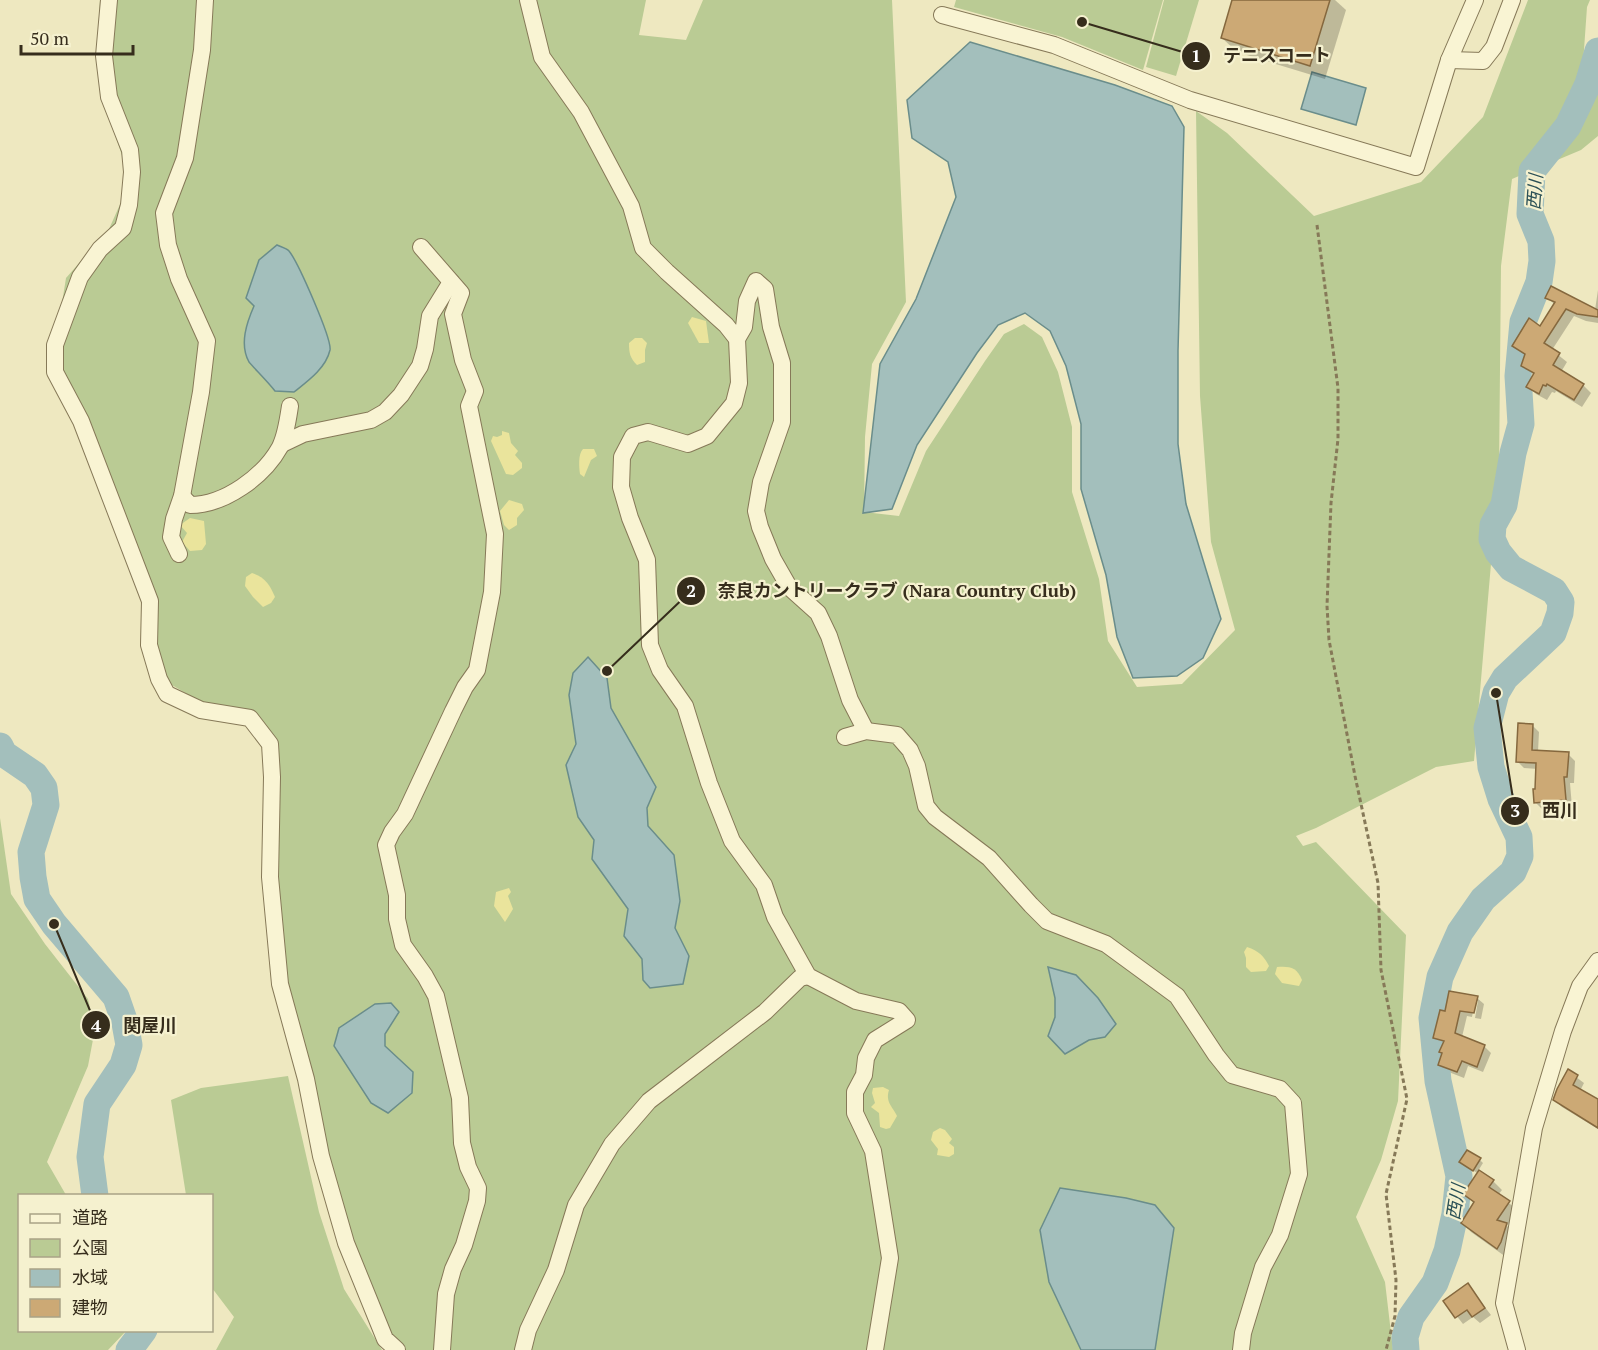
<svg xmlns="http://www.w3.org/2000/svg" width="1598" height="1350" font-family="'PT Serif','Noto Sans JP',serif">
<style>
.green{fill:#bacb94}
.sand{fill:#eae49c}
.water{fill:#a3bfbc;stroke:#6a8d8b;stroke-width:1.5}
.shadow{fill:#0003}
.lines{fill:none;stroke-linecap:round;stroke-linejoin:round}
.river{stroke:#a3bfbc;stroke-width:27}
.building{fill:#cca975;stroke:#85683e;stroke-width:1.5}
.minor-casing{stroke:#867958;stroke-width:18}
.path{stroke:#867958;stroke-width:3;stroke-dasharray:4.5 3;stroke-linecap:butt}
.minor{stroke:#f9f4d3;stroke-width:16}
.labels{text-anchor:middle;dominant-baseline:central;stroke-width:4.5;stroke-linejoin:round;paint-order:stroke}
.water-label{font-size:18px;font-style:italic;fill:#2b5056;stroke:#f5f1cf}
.leader{fill:none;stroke:#362d1c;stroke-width:2}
.callout-dot{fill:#362d1c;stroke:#f5f1cf;stroke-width:2}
.mark-label{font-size:18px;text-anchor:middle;font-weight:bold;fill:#fff}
.callout-label{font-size:18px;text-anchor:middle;font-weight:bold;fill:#362d1c;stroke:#f5f1cf;stroke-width:4.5;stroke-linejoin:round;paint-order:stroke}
</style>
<rect width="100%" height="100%" fill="#eee8c0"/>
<!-- green -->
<g class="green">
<path d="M 100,0 L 646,0 L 639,35 L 686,40 L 703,0 L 892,0 L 906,302 L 872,364 L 865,437 L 864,512 L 899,516 L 926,451 L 985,361 L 1004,334 L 1024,324 L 1042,337 L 1058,372 L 1072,427 L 1072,492 L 1099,579 L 1108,641 L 1137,687 L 1182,684 L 1235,630 L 1211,542 L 1200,396 L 1196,111 L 1227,133 L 1314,216 L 1421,182 L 1483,117 L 1528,0 L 1590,0 L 1587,7 L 1582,78 L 1598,94 L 1598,136 L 1581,150 L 1512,179 L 1501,266 L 1499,471 L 1474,761 L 1436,767 L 1316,828 L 1296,836 L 1303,846 L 1316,842 L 1406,935 L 1398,1101 L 1381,1160 L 1356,1217 L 1385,1282 L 1393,1350 L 388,1350 C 351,1291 333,1227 317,1159 C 285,1017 277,870 266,725 L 201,702 L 165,681 L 153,647 L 152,591 L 51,372 L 66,278 L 109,229 L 126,191 L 127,170 L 103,100 L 97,50 Z"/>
<polygon points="956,0 1163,0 1143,70 1062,37 954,7"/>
<polygon points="1164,0 1199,0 1176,76 1146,67"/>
<polygon points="0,818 11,894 45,944 88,999 95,1029 88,1066 47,1162 66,1195 20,1196 20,1330 126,1331 108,1350 0,1350"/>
<polygon points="288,1076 319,1212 344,1289 382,1350 216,1350 234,1317 212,1288 212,1196 186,1195 171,1100 201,1088"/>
</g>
<!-- sand -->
<g class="sand">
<polygon points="692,317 706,321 709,343 699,343 688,323"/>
<path d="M 635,338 L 642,338 L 647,343 L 645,350 L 645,362 L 637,365 C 630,358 629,353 629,343 Z"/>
<polygon points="502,431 509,433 511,443 518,451 515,455 522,463 522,468 513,475 506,474 491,441 493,436 497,437 502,435"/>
<path d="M 583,449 L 594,449 L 597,456 L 591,460 L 584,477 L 580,474 C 579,467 578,454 583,449 Z"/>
<polygon points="509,500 522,504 524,510 517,518 517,525 509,530 504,525 500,511"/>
<polygon points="190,518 204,521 206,544 202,550 190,551 182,542 187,533 180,525"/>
<path d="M 252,573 C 265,577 270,585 275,597 L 271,603 L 263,607 L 253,597 L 245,586 L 246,577 Z"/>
<polygon points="509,888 511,892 508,896 513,909 505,922 494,906 496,892"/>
<path d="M 1247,947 C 1259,951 1264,956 1269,966 L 1266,971 L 1251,972 L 1246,967 L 1246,958 L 1244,952 Z"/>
<path d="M 1277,967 C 1289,966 1297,967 1302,980 L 1299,986 L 1282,983 L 1275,974 Z"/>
<path d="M 883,1087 L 889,1090 C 885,1102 893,1107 897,1116 L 890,1128 L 886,1129 L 880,1127 L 879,1113 L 871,1107 L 875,1103 L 872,1093 L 873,1088 Z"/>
<polygon points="940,1128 945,1130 952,1139 949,1143 954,1147 954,1154 949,1157 937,1155 938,1149 931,1140 933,1132"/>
</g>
<!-- water -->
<g class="water">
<polygon points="970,42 1115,85 1172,106 1184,127 1178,351 1178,444 1186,504 1221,619 1203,658 1177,676 1133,678 1117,637 1106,575 1081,489 1081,424 1066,366 1050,331 1025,313 998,325 977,353 917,445 892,509 863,513 880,364 916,299 956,197 948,162 912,138 907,100"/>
<polygon points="1312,72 1366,88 1356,125 1301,109"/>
<path d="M 277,245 C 281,247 286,248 289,251 C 298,262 332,339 330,350 C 326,368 308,381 294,392 L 275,391 C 269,383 254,368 249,362 C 239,344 247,322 254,306 L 246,298 L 259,260 Z"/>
<polygon points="588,657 607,678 611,708 656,787 647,808 648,826 674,855 680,901 675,928 689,956 683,984 650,988 643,980 642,959 624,936 628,909 592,859 594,840 578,817 566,765 576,744 569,695 573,673"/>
<polygon points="1048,967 1076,975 1098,998 1116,1024 1105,1037 1089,1040 1065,1054 1048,1036 1055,1017 1055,998"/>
<polygon points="391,1003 399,1012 385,1034 385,1046 413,1072 412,1093 388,1113 371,1103 334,1046 339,1028 375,1004"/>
<polygon points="1060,1188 1126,1198 1155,1205 1174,1228 1155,1350 1081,1350 1049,1282 1040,1230"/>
</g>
<!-- shadow -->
<g class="shadow">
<polygon points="1234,0 1335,0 1346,10 1325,79 1237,52 1222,38"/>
<polygon points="1598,67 1598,90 1594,86"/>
<polygon points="1598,290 1598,323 1586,321 1574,316 1552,350 1567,362 1561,372 1583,385 1591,393 1582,407 1556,391 1555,393 1552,392 1547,400 1536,394 1528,386 1534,375 1523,365 1526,356 1514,346 1541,328 1555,305 1547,297 1595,310"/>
<polygon points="1532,725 1539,732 1538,752 1568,754 1575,761 1574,783 1570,783 1572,807 1542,809 1535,802 1538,769 1524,768 1517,761"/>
<polygon points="1477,998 1484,1004 1481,1019 1475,1018 1478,1001 1475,1001 1472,1017 1467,1016 1462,1037 1484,1046 1491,1053 1483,1072 1468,1066 1464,1078 1446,1071 1440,1065 1443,1054 1444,1045 1435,1038 1446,1013"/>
<polygon points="1568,1071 1584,1083 1580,1091 1598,1102 1598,1129 1562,1107 1555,1100"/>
<polygon points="1480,1160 1483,1163 1478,1171 1493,1181 1502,1190 1498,1195 1518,1210 1507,1226 1515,1233 1506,1257 1471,1232 1463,1223 1475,1204 1465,1194 1479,1174 1464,1165"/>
<polygon points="1468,1285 1491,1315 1480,1323 1473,1317 1463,1324 1445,1301"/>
</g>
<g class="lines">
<!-- river -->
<g class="river">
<polyline points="0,746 4,754 35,775 44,788 46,805 31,852 33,877 37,899 54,924 116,997 125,1023 129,1045 123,1065 97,1104 90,1157 95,1196"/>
<polyline points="129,1350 144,1330"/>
<polyline points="1406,1350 1405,1337 1411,1317 1435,1283 1447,1251 1455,1214 1459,1176 1438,1081 1432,1018 1440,977 1460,932 1483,899 1513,872 1520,856 1519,837 1501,799 1491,767 1487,728 1496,693 1505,678 1553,633 1560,613 1561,602 1554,591 1511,568 1498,552 1492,539 1493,525 1504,505 1513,453 1521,424 1518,376 1523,322 1539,282 1542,261 1541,241 1530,214 1532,171 1568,126 1588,84 1598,51"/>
</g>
</g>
<!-- building -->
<g class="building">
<polygon points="1232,0 1330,0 1310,66 1221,38"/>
<polygon points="1551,286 1598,310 1598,317 1577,314 1566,309 1544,343 1560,353 1553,365 1584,384 1574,400 1547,384 1546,386 1543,385 1539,394 1526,387 1534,373 1521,366 1525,354 1512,346 1529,318 1540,326 1555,302 1545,298"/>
<polygon points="1518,723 1533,724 1532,750 1569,752 1567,777 1564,777 1566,800 1534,803 1533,789 1535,789 1536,763 1516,762"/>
<polygon points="1449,991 1478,996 1474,1013 1460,1011 1455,1033 1485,1045 1477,1067 1462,1061 1457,1072 1438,1065 1442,1053 1439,1052 1444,1041 1433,1038 1440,1010 1445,1011"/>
<polygon points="1568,1069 1578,1075 1573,1085 1598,1099 1598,1128 1553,1100 1557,1089"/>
<polygon points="1467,1150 1481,1158 1473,1171 1459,1162"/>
<polygon points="1479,1170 1494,1180 1489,1187 1510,1201 1497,1220 1507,1223 1501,1242 1497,1249 1461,1223 1474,1202 1463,1194"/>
<polygon points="1468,1283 1485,1308 1472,1317 1467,1310 1455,1318 1443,1301"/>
</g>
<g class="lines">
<defs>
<g id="minor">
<polyline points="109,0 104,56 109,97 130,150 132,172 129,205 123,228 100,249 80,277 55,345 55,372 81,421 150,601 149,645 159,679 167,694 201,710 250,718 270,744 272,777 270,877 280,984 306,1079 321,1156 346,1243 385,1339 397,1350"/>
<polyline points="528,0 542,57 581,112 631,206 643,248 667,272 726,325 737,339 739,383 734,403 707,436 688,444 648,432 633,436 622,457 621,487 630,518 647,560 650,645 660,670 685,706 709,783 732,841 764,885 775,917 808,976 856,1001 899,1011 907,1020 875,1040 866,1058 864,1075 855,1092 855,1113 873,1151 890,1258 875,1350"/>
<polyline points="942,15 1054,45 1190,100 1416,167 1449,60 1475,0"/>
<polyline points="1449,60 1483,61 1494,47 1512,0"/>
<polyline points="421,247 461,293 453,314 463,360 475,391 469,406 495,534 492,592 477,670 465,687 453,711 405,814 392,832 386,845 397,895 397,919 403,945 425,976 436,996 460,1098 462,1143 468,1167 478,1188 477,1201 464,1245 453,1269 446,1294 442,1350"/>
<polyline points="737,339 744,327 747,301 756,281 765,289 771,327 782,363 782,422 761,482 756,511 760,527 773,559 789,587 818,613 829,636 850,700 866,731"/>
<polyline points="282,444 303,434 371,420 385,412 401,395 420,366 425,349 430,316 451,282"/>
<path d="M 182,496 L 190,505 C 225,505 264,476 280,447 C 286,435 288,419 290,406"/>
<polyline points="179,554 171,537 174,519 182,496 201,392 207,341 179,279 168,245 164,213 185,158 202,50 205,0"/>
<polyline points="845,737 866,731 897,735 910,750 917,766 926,806 935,817 989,858 1031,905 1047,921 1106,944 1177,996 1216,1055 1232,1075 1280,1089 1293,1103 1299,1174 1280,1235 1263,1267 1243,1333 1241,1350"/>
<polyline points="523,1350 528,1330 556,1270 576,1205 612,1144 649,1101 765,1012 800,978 808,976"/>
<polyline points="1517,1350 1504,1303 1534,1128 1563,1031 1580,986 1598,961"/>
</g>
</defs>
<!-- minor casing -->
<use href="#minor" class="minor-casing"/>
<!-- path -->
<polyline class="path" points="1317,225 1338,388 1338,439 1331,503 1327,606 1329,640 1355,776 1378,883 1381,970 1407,1099 1386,1194 1396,1280 1395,1316 1386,1350"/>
<!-- minor -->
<use href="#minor" class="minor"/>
</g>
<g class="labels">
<!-- water labels -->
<g class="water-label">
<text transform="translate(1534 192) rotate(-86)">西川</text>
<text transform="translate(1455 1202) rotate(-81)">西川</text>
</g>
</g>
<!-- callouts -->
<path class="leader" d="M1082 22L1196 56M607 671L691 591M1496 693L1515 811M54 924L96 1025"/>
<g class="callout-dot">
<circle cx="1082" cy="22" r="6"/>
<circle cx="607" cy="671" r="6"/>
<circle cx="1496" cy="693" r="6"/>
<circle cx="54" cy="924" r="6"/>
<circle cx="1196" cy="56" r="15"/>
<circle cx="691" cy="591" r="15"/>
<circle cx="1515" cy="811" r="15"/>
<circle cx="96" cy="1025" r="15"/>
</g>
<g class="mark-label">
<text x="1196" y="62">1</text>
<text x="691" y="597">2</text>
<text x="1515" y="817">3</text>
<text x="96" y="1032">4</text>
</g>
<g class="callout-label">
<text x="1277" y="62">テニスコート</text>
<text x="897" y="597">奈良カントリークラブ (Nara Country Club)</text>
<text x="1560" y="817">西川</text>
<text x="150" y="1032">関屋川</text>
</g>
<!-- legend -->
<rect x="18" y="1194" width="195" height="138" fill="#f5f1cf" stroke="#a9a387" stroke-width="1.5"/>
<rect x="30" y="1214" width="30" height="9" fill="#f9f4d3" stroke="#a9a387" stroke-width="1.5"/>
<text x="72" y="1224" font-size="18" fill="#362d1c">道路</text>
<rect x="30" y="1239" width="30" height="18" fill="#bacb94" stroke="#a9a387" stroke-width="1.5"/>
<text x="72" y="1254" font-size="18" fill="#362d1c">公園</text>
<rect x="30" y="1269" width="30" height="18" fill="#a3bfbc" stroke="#a9a387" stroke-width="1.5"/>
<text x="72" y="1284" font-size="18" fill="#362d1c">水域</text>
<rect x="30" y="1299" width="30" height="18" fill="#cca975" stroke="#a9a387" stroke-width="1.5"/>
<text x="72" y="1314" font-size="18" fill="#362d1c">建物</text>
<!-- scale -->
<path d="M21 45v9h112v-9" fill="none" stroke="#362d1c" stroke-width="3"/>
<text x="30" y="45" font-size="18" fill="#362d1c" stroke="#f5f1cf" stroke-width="4.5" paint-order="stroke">50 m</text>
</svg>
